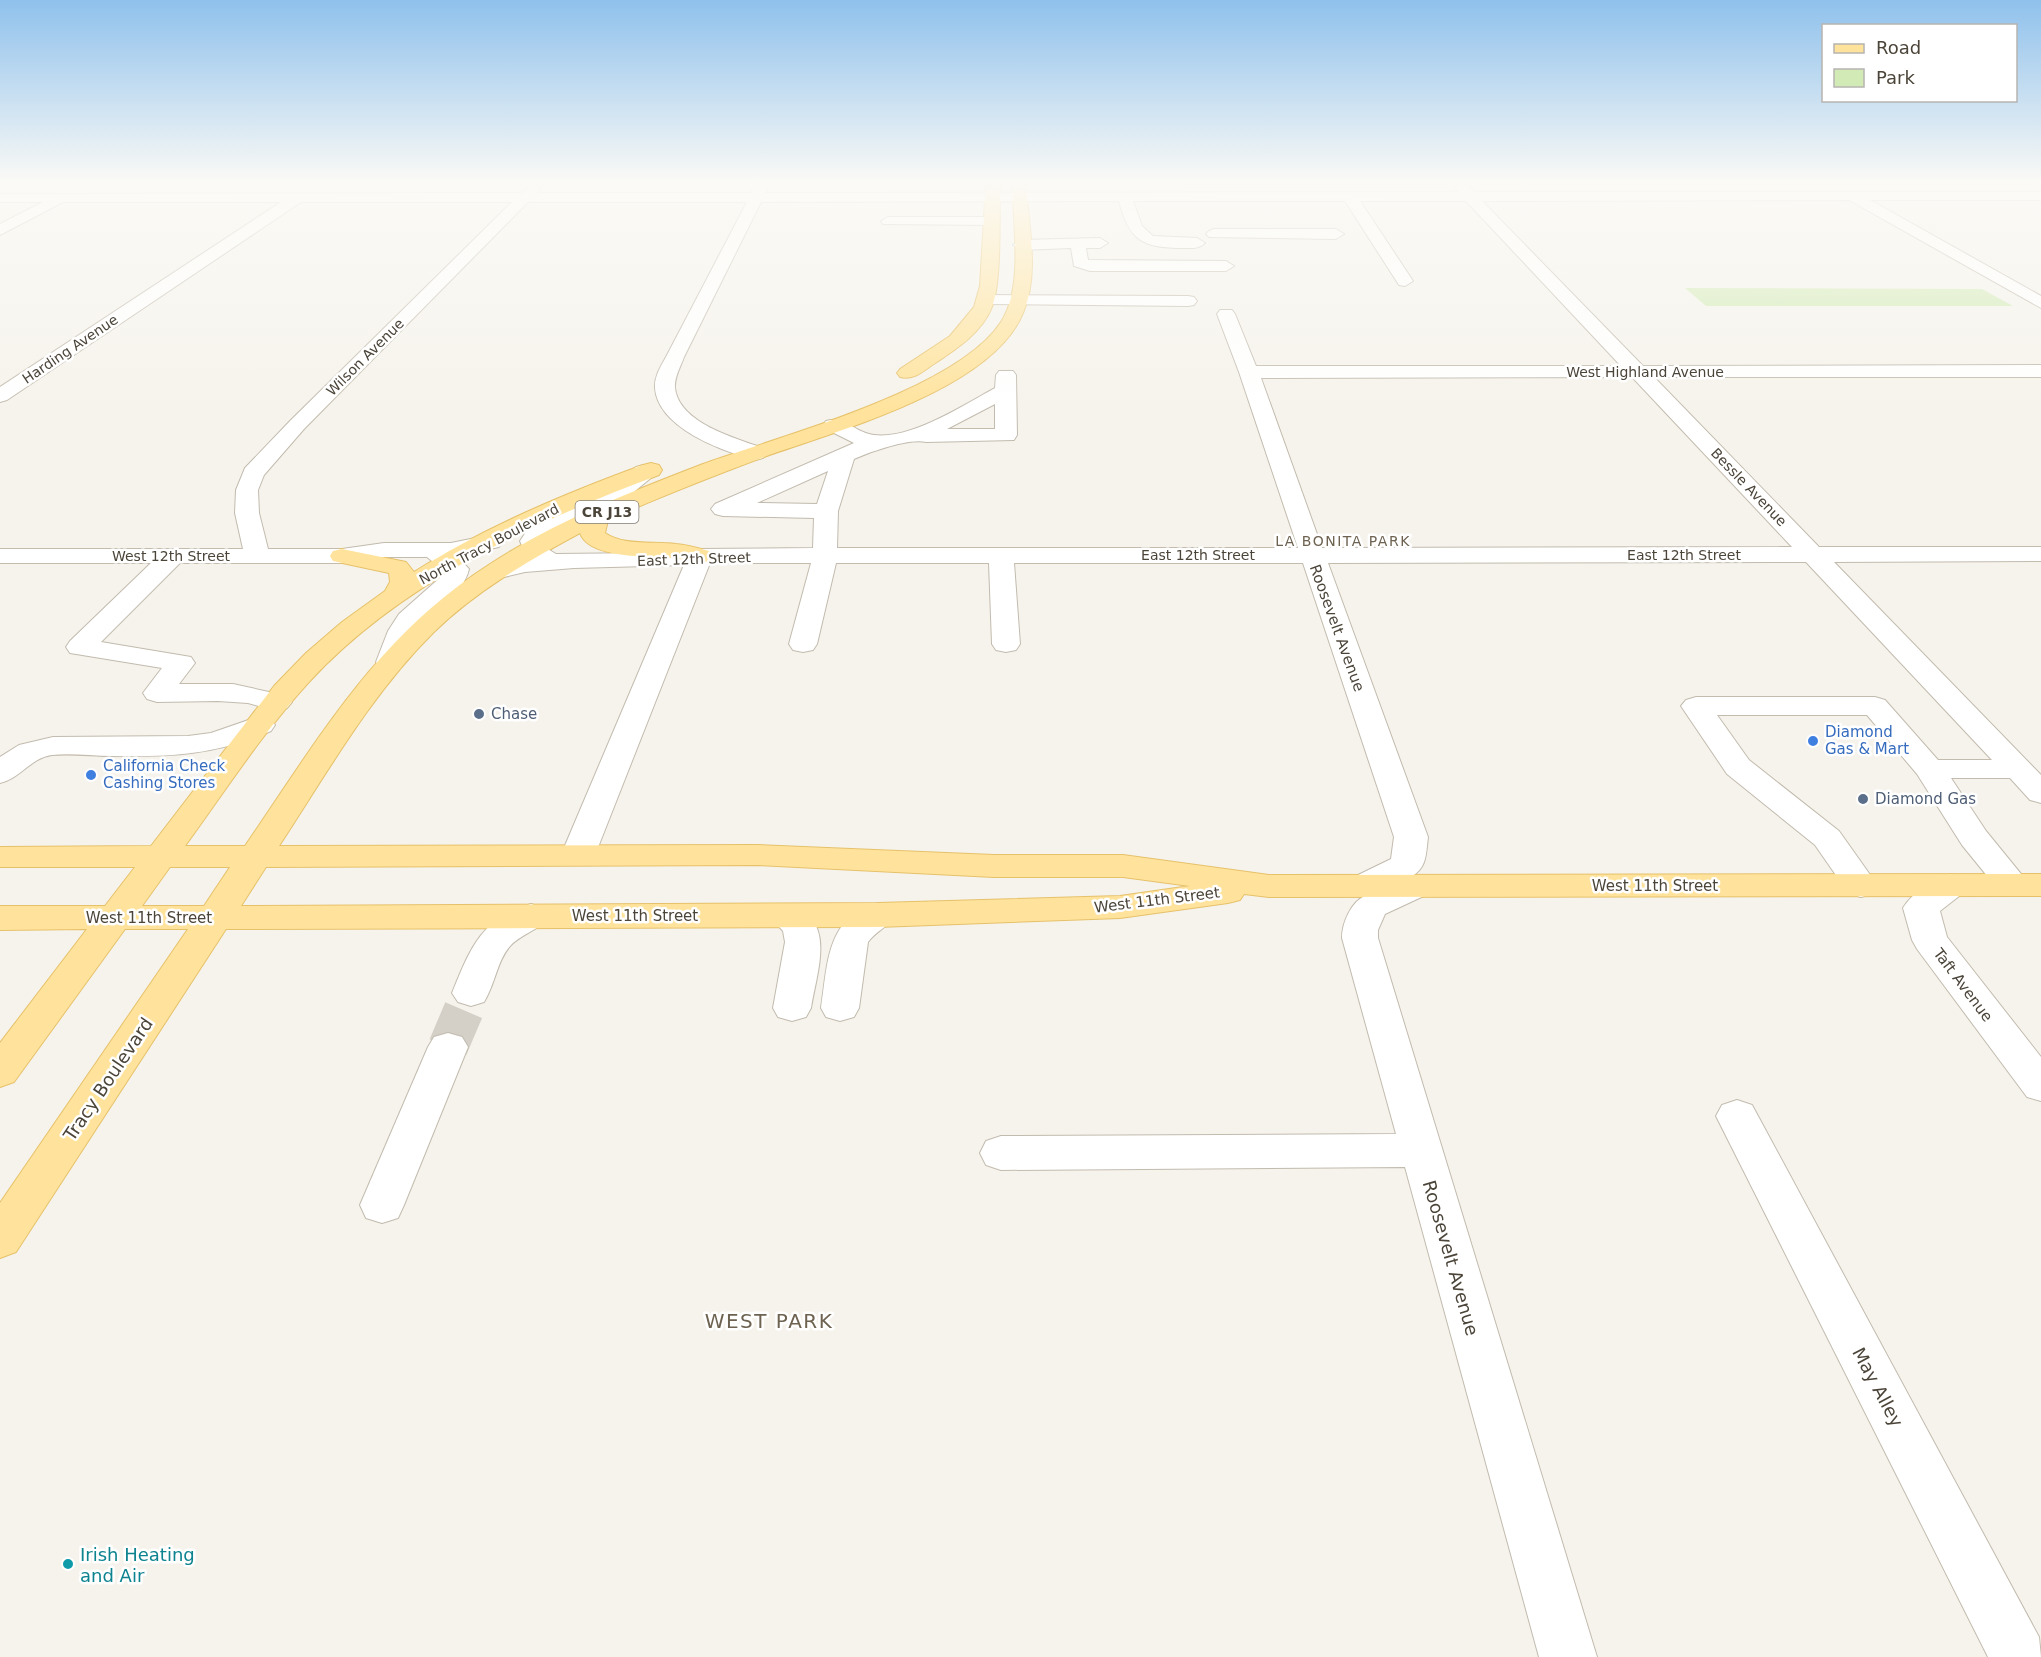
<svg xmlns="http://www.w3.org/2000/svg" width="2041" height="1657" font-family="'DejaVu Sans',sans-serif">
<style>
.green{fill:#d2eab5}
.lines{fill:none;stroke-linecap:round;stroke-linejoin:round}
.minor-tunnel{stroke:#d4d0c8;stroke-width:40;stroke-dasharray:40 20;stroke-linecap:butt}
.minor-casing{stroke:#c2bbae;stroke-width:2}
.major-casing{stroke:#e6c16a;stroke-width:2}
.minor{fill:#fff;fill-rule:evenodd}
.major{fill:#ffe39c;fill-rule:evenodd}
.service-dot{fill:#5c6f8a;stroke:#fff;stroke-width:2}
.shop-dot{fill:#3f7fe0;stroke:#fff;stroke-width:2}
.culture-dot{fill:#0f9aa8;stroke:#fff;stroke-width:2}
.labels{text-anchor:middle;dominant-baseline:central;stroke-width:5;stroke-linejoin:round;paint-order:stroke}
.far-street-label{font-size:14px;fill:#4b4439;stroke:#fff}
.shield{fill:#fff;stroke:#817c74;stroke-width:1.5}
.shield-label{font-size:14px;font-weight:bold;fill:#4b4439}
.far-neighbourhood-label{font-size:14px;letter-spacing:1.5px;fill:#6e6250;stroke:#fff}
.street-label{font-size:15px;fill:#4b4439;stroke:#fff}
.service-label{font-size:15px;fill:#4e5e75;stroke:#fff;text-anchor:start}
.shop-label{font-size:15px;fill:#366cbe;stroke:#fff;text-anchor:start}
.near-street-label{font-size:18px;fill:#4b4439;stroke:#fff}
.near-culture-label{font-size:18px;fill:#0d838f;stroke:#fff;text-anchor:start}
.near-neighbourhood-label{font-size:20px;letter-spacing:1.5px;fill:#6e6250;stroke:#fff}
</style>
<rect width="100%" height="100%" fill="#f6f3ec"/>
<!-- green -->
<polygon class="green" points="1685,288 1982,289 2013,306 1706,306"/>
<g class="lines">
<!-- minor-tunnel -->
<polyline class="minor-tunnel" points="448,1047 471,993"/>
<defs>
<g id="minor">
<path d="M 757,182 L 771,182 L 765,193 L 1458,192 L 1454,187 L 1461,183 L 1466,184 L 1474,192 L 2041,192 L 2041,200 L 1870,200 L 2041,296 L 2041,308 L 1849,200 L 1482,201 L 1643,366 L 2041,365 L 2041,377 L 1654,377 L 1819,547 L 2041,547 L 2041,561 L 1834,562 L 2041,775 L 2041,803 L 2030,800 L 2010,778 L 1951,778 L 1986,831 L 2030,885 L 2025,893 L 2013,896 L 2001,893 L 1962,845 L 1917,774 L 1867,715 L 1717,715 L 1749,760 L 1839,831 L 1878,886 L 1873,894 L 1861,897 L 1849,894 L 1815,845 L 1727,774 L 1681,706 L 1686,700 L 1696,697 L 1875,697 L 1885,700 L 1938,760 L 1992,760 L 1806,562 L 1328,563 L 1428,837 C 1426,853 1427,868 1412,876 L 1428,878 L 1433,886 L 1428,894 L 1385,914 L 1378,930 L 1378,938 L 1597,1657 L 1539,1657 L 1405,1167 L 1001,1170 L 986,1165 L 980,1153 L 986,1141 L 1001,1136 L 1396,1134 L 1342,938 C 1342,923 1351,902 1365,896 L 1354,893 L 1349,885 L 1354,877 L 1391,859 L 1394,837 L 1303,563 L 1014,563 L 1020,644 L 1016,650 L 1006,652 L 996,650 L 992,644 L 989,563 L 836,563 L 817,644 L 813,650 L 803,652 L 793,650 L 789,644 L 811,563 L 710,563 L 595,855 L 590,862 L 578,865 L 566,862 L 561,855 L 684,565 L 574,568 L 525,572 L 500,578 L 491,575 L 487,570 L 491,565 L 527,557 L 520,541 L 528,529 L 608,490 L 636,467 L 644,465 L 652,467 L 655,472 L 652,477 L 624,500 L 546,539 L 546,548 L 556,554 L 650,553 L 700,549 L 813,548 L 814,518 L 723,516 L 715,514 L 711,509 L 715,504 L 854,443 L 826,429 L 823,425 L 826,421 C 844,416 856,433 874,435 C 910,440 964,405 995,388 L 996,375 L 999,371 L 1013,371 L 1016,375 L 1017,435 L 1014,440 L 926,442 C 909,438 870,452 854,459 L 838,511 L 837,548 L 1298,548 L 1239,372 L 1217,314 L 1220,310 L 1232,310 L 1235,314 L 1256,366 L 1621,366 L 1466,201 L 1360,201 L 1413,281 L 1405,286 L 1399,285 L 1345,201 L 1133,201 L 1142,226 L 1153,236 L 1197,238 L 1205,243 C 1199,249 1191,248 1183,248 C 1143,248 1129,241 1119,201 L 761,202 L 684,357 C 681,366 674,377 675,388 C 679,423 735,438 763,448 L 766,453 L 763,458 L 755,460 C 722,451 658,428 655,388 C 654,377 661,366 666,357 L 747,202 L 528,202 L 304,429 L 264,475 L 258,490 L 259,513 L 268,549 L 342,549 L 384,543 L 451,543 L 490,535 L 499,537 L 502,542 L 499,547 L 457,556 L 469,569 C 463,595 438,602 422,620 C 410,633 410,654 400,668 L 390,670 L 380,668 L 376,662 L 388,631 L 399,614 L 442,576 L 443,570 L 427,557 L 384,557 L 342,563 L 180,563 L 101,642 L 191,657 L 195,663 L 179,684 L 233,684 L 287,696 L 292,702 L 287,708 L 277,711 L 248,703 L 218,701 L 157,702 L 147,699 L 143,693 L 162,668 L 70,653 L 66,647 L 70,641 L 151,563 L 0,563 L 0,549 L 243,549 L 235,513 L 236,490 L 245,468 L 290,421 L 512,202 L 301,202 L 7,400 L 0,402 L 0,387 L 281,202 L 63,202 L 0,235 L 0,224 L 43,202 L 0,202 L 0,194 L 521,193 L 533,185 L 540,189 L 537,193 L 751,193 ZM 1632,377 L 1792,547 L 1322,548 L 1261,378 ZM 995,404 L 995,429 L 947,429 ZM 828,471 L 817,504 L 757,503 Z"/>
<polygon points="888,217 991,217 998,221 991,225 883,224 881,221"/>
<polygon points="1214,229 1336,229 1344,234 1336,239 1209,237 1206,234 1209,231"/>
<polygon points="1100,238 1108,243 1100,248 1086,248 1088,260 1226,261 1234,266 1226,271 1090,271 1074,266 1071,248 1021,250 1013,245 1021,240"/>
<polygon points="986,295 1188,296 1194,297 1197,301 1194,305 1188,306 980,304 977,300 980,296"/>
<path d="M 260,716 L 271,719 L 275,725 L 271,731 C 215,755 172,757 112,756 C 92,756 71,753 52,755 C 30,758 20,779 0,783 L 0,757 L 19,745 L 53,737 L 188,736 L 211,733 Z"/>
<path d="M 1951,874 L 1963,877 L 1968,885 L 1963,893 L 1940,911 L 1947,937 L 2041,1057 L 2041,1101 L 2027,1097 L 1917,949 L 1912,940 L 1903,908 C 1913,892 1933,879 1951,874 Z"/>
<path d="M 878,903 L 891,907 L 896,915 C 888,927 876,931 868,942 L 859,1008 L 854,1017 L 840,1021 L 826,1017 L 821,1008 C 828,963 826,917 878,903 Z"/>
<path d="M 531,904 L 544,908 L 549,916 C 540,930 523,933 511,945 C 497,960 495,985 484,1002 L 471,1006 L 458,1002 L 452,993 C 470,949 481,918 531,904 Z"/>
<path d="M 787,904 C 838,918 817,970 811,1008 L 806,1017 L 792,1021 L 778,1017 L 773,1008 L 785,942 L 783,931 L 769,916 L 774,908 Z"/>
<polygon points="448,1033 462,1037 468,1047 404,1205 398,1218 382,1223 366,1218 360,1205 428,1047 434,1037"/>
<polygon points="1737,1100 1752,1105 1758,1116 2039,1637 2041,1657 1988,1657 1716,1116 1722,1105"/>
</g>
<g id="major">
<path d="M 986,182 L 1000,182 C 999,213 1002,281 992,307 C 982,332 958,348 937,362 C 925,369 915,381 900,377 L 897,373 L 900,369 L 950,336 L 974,307 L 980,286 Z"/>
<path d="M 1012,182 L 1026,182 C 1028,223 1040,274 1023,313 C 992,390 836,431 764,457 C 711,477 659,497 608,520 L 605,533 C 624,546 653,541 676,544 C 687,545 698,548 709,551 L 712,556 L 709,561 C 696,565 685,559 672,558 C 649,556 589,559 580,533 C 528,561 476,591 434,632 C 371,694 327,773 279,846 L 758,845 L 994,855 L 1123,855 L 1269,875 L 2041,874 L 2041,896 L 1269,897 L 1244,894 L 1240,900 L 1228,903 L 1120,918 L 878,927 L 226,929 L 16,1252 L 0,1258 L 0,1203 L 188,929 L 125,929 L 14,1082 L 0,1087 L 0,1043 L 87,929 L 0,930 L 0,906 L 105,906 L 135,867 L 0,867 L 0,847 L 151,846 L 274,686 L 306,653 L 342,622 L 385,591 L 390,582 L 389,573 L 333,561 L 330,556 L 333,551 L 342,549 L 406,562 L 414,572 C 485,527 564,494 643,465 L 651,463 L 659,465 L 662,470 L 659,475 C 534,522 401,582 309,682 C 263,732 225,791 185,846 L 245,846 C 319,738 377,636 490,564 C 556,521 630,492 703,464 C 780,436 957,390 1001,322 C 1024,287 1013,223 1012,182 ZM 758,865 L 994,877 L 1123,877 L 1190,886 L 1120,896 L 878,903 L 241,906 L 266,867 ZM 170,867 L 230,867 L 204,906 L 142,906 Z"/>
</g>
</defs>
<!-- minor casing -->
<use href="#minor" class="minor-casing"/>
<!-- major casing -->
<use href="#major" class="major-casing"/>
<!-- minor -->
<use href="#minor" class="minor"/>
<!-- major -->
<use href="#major" class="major"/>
</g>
<!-- sky -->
<linearGradient id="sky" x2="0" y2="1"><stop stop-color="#8fc1ec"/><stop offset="0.44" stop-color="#fbfaf6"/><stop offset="1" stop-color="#fbfaf6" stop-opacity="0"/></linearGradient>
<rect width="2041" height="414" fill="url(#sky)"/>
<!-- markers -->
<g class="service-dot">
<circle cx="479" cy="714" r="6"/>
<circle cx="1863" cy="799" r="6"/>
</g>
<g class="shop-dot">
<circle cx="1813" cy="741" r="6"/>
<circle cx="91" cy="775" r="6"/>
</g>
<circle class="culture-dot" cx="68" cy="1564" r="6"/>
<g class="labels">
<!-- far-street labels -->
<g class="far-street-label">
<text transform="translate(70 349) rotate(-34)">Harding Avenue</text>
<text transform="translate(365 357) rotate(-45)">Wilson Avenue</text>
<text x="1645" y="372">West Highland Avenue</text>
<text transform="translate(1749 487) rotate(46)">Bessle Avenue</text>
<text transform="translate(489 544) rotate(-28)">North Tracy Boulevard</text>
<text x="1198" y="555">East 12th Street</text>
<text x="1684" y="555">East 12th Street</text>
<text x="171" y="556">West 12th Street</text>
<text transform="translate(694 559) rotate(-2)">East 12th Street</text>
</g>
<!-- shield labels -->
<rect class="shield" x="575.5" y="501" width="63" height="22" rx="4.5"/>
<g class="shield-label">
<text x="607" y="512">CR J13</text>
</g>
<!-- far-neighbourhood labels -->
<g class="far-neighbourhood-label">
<text x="1343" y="541">LA BONITA PARK</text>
</g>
<!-- street labels -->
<g class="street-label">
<text transform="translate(1337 628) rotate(70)">Roosevelt Avenue</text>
<text x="1655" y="886">West 11th Street</text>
<text transform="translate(1157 900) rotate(-7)">West 11th Street</text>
<text x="635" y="916">West 11th Street</text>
<text x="149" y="918">West 11th Street</text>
<text transform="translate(1963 985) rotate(53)">Taft Avenue</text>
</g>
<!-- service labels -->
<g class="service-label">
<text x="491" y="714">Chase</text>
<text x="1875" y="799">Diamond Gas</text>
</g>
<!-- shop labels -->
<g class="shop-label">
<text x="1825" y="732">Diamond<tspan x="1825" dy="17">Gas &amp; Mart</tspan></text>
<text x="103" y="766">California Check<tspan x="103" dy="17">Cashing Stores</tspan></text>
</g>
<!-- near-street labels -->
<g class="near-street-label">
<text transform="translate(108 1079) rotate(-56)">Tracy Boulevard</text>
<text transform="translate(1451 1258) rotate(74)">Roosevelt Avenue</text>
<text transform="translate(1878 1387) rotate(62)">May Alley</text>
</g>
<!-- near-culture labels -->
<g class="near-culture-label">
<text x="80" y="1554">Irish Heating<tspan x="80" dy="21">and Air</tspan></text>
</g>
<!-- near-neighbourhood labels -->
<g class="near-neighbourhood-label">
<text x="769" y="1321">WEST PARK</text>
</g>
</g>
<!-- legend -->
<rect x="1822" y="24" width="195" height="78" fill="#ffffff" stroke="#b7b4b0" stroke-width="1.5"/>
<rect x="1834" y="44" width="30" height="9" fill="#ffe39c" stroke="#b7b4b0" stroke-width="1.5"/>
<text x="1876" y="54" font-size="18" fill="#4b4439">Road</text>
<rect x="1834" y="69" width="30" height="18" fill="#d2eab5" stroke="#b7b4b0" stroke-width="1.5"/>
<text x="1876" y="84" font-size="18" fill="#4b4439">Park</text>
</svg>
